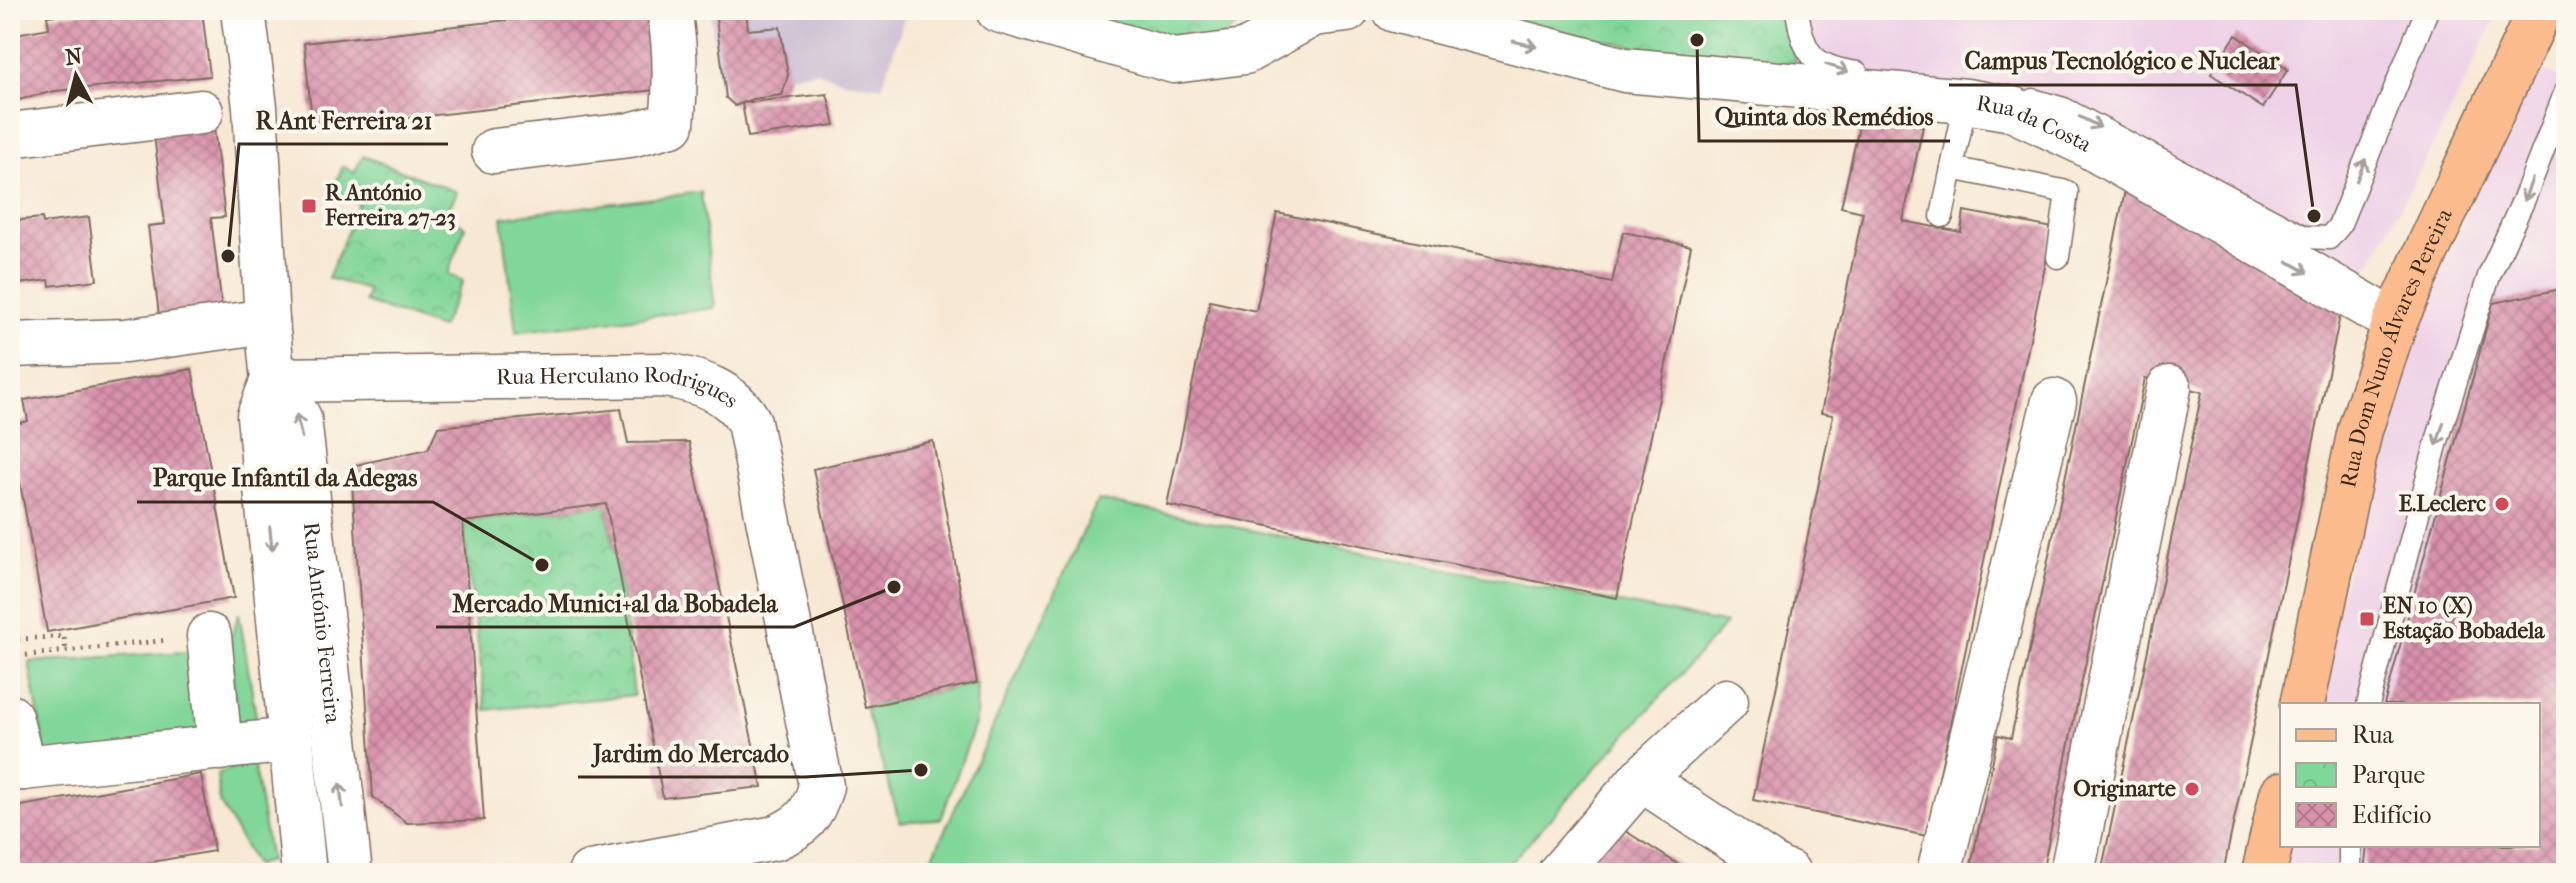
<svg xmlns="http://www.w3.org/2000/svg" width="2576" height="883" font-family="'IM FELL French Canon',serif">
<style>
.built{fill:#eed0e7}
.industrial{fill:#ccbed3}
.green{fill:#81d699;stroke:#5e805c;stroke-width:2}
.park{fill:url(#park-crowns);stroke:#5e805c;stroke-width:2}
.building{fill:url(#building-cross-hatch)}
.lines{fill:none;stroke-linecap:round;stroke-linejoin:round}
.lane-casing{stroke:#7d6c5e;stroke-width:25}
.street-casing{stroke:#7d6c5e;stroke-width:47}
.primary-casing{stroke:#7d6c5e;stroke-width:47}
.path{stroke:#7d6c5e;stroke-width:5;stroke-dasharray:2 6;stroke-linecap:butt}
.lane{stroke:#fff;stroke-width:22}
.street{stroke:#fff;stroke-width:44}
.primary{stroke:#fbbb8d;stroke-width:44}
.oneway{stroke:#a79f9a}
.poi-dot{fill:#d1495b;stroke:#fbf7ec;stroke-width:3}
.labels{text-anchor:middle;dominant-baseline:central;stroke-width:8;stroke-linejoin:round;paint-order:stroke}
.street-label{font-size:22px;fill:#3b2a1e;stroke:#fbf7ec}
.poi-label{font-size:22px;font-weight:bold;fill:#3b2a1e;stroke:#fbf7ec;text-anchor:start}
.leader{fill:none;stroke:#3b2a1e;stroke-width:3}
.callout-dot{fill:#3b2a1e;stroke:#fbf7ec;stroke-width:3}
.callout-label{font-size:24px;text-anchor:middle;font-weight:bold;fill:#3b2a1e;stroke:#fbf7ec;stroke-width:8;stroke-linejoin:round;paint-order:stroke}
</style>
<defs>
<pattern id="park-crowns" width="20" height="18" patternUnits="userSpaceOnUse" patternTransform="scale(2)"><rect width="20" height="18" fill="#81d699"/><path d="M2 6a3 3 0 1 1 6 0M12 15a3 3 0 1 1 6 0" fill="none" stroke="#70b883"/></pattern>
<pattern id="building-cross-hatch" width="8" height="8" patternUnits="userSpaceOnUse" patternTransform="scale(2)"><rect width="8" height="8" fill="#d991ac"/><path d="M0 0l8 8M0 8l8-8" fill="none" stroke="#b1778b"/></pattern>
</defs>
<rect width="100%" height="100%" fill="#fbf7ec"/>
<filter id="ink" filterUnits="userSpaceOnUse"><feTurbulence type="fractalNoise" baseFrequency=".0125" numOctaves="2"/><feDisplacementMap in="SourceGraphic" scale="16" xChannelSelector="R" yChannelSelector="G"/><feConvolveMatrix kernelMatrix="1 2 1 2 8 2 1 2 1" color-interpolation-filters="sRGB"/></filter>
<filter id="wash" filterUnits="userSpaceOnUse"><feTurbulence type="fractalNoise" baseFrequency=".006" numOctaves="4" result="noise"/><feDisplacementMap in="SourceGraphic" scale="32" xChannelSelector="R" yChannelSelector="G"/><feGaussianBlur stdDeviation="1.8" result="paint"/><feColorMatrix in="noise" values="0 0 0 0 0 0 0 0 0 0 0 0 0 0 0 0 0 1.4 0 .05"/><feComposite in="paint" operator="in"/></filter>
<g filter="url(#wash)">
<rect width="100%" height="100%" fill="#f7e8d4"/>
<!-- built -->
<g class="built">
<polygon points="1787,10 2499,10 2451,112 2357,288 2109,144 1796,69"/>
<polygon points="2531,68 2566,79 2566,873 2282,873 2287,845 2538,845 2538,705 2316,705 2389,391"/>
</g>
<!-- industrial -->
<polygon class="industrial" points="710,10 907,10 882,87 843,81 816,71 788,75 782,95 753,99 735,106 726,98 718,70"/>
<!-- green -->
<g class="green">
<polygon points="701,192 715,308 516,332 502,217"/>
<polygon points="1098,500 1726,624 1501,873 925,873"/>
<polygon points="239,613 259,734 236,737 231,638"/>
<polygon points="200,651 208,738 48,768 29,662"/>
<polygon points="977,683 976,721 941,819 900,822 865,707"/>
<polygon points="253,760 270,861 255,865 220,803 217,774"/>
</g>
<!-- park -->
<g class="park">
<polygon points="1055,10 1260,10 1216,41 1172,46"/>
<polygon points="1478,10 1787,10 1796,69 1676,55 1527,24"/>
<polygon points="363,156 457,192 447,213 465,227 448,274 463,281 441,328 365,302 368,290 328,278 359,203 330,195 343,166 354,173"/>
<polygon points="606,504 624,607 634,695 486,710 463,522"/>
</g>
<g id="blocks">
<!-- building -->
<g class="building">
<polygon points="105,10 202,10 210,76 55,91 10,102 10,35 49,28 47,16"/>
<polygon points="598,10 654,10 663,89 313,129 304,43"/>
<polygon points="715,10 746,10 748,30 780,27 788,75 782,95 753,99 742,103 827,94 835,125 748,137 742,103 735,106 726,98"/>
<polygon points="2236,35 2288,69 2263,108 2211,74"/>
<polygon points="1862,113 1923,126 1903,221 1961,232 1964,211 2053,228 1927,836 1753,800 1833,415 1821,413 1863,212 1841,207"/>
<polygon points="214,128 225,217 211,218 222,308 159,315 148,226 165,224 154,135"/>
<polygon points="2126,186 2341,311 2223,873 2101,873 2202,392 2145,378 2042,873 1981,873 1970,871 1998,735 2011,738"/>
<polygon points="1277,213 1612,283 1623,232 1691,246 1617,598 1167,505 1210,301 1256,311"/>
<polygon points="89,217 97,280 50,286 49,280 10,285 10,221 42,218 43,223"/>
<polygon points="2566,288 2566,873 2364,873 2367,845 2538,845 2538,705 2384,705 2493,303"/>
<polygon points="192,369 234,598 47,632 10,427 10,425 28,421 24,400"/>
<polygon points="621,409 628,443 689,442 762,787 663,798 606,504 463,522 484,820 407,823 373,797 351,466 428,449 438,427"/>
<polygon points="933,441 977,683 865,707 813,469"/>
<polygon points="201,774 214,851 90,873 10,873 10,808"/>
<polygon points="1611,822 1692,873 1579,873"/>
</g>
</g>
</g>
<g filter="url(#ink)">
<use href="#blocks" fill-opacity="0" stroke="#7d6c5e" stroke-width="2"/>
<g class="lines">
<defs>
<g id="lane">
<path d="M 1797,10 C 1803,53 1812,67 1857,73"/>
<polyline points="2033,100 2064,109 2304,237 2329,238 2339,226 2427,10"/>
<polyline points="1952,168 2067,192 2058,257"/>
<polyline points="1942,216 1966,101"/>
<polyline points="2368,705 2437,441 2489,276 2524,199 2566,91"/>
<polyline points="2350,873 2350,845"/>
</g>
<g id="street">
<polyline points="243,10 255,107 267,321 273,380 259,416 304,873"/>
<polyline points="998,10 1174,61 1245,52 1313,14 1347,10"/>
<path id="s1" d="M 1395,10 L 1625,70 L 1966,101 L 2012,109 L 2082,142 L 2395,322"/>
<polyline points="10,135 201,112"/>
<path d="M 494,151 L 630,135 L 672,124 C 676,86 676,48 669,10"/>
<polyline points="10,345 125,341 267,321"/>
<path id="s2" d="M 273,380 L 666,375 C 699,381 732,391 749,422 L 821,786 C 813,816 802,826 775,838 L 590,873"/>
<path id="s3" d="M 273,380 L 299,418 L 350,873"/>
<polyline points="209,636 220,748"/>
<polyline points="10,717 23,768 10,769"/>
<polyline points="23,768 291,740"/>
<polyline points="1641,779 1779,870 1788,873"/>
<polyline points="1560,873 1641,779 1726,701"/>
<polyline points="1939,873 2054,401"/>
<polyline points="2072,873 2169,388"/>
</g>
<g id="primary">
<path id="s4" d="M 2302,705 L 2360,430 L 2395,322 L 2430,244 L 2540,10"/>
<polyline points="2264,873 2282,794"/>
</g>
</defs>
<!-- lane casing -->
<use href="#lane" class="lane-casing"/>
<!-- street casing -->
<use href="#street" class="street-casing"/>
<!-- primary casing -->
<use href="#primary" class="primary-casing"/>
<!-- path -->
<g class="path">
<polyline points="10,640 64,636 66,651"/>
<polyline points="10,657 169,640"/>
</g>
<!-- lane -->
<use href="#lane" class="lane"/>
<!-- street -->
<use href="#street" class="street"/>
<!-- primary -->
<use href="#primary" class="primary"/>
</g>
<!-- one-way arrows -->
<defs><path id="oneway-shaft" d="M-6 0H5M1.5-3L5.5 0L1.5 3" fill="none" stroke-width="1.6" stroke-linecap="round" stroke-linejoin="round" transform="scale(2)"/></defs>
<g class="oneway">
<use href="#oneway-shaft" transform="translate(1525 44) rotate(14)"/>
<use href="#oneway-shaft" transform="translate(1837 68) rotate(18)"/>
<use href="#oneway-shaft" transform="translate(2090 122) rotate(27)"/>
<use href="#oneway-shaft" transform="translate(2361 170) rotate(-68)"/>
<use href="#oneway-shaft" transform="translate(2528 190) rotate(111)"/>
<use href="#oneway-shaft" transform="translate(2298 267) rotate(30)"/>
<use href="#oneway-shaft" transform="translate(299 426) rotate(-103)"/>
<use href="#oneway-shaft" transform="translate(2440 434) rotate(107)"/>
<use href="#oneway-shaft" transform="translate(271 539) rotate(84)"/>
<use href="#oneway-shaft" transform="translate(341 795) rotate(-96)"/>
</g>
</g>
<!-- markers -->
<g class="poi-dot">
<rect x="301" y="198" width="16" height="16" rx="4"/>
<circle cx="2502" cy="504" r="8"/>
<rect x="2359" y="611" width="16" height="16" rx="4"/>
<circle cx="2192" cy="789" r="8"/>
</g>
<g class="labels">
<!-- street labels -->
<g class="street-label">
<text stroke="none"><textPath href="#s1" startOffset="652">Rua da Costa</textPath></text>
<text stroke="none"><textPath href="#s4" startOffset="370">Rua Dom Nuno Álvares Pereira</textPath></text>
<text stroke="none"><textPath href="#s2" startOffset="346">Rua Herculano Rodrigues</textPath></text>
<text stroke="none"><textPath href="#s3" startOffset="252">Rua António Ferreira</textPath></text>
</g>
<!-- poi labels -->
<g class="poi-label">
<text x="325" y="193">R António<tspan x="325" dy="25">Ferreira 27-23</tspan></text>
<text x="2486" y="504" text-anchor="end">E.Leclerc</text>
<text x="2383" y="606">EN 10 (X)<tspan x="2383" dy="25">Estação Bobadela</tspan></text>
<text x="2176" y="789" text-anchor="end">Originarte</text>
</g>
</g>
<!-- callouts -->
<path class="leader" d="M2314 216L2296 85H1949M1697 40L1699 141H1950M228 256L239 144H448M542 565L433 502H137M894 587L794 627H436M921 770L805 777H578"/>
<g class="callout-dot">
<circle cx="2314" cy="216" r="8"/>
<circle cx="1697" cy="40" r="8"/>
<circle cx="228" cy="256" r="8"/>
<circle cx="542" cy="565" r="8"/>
<circle cx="894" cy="587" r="8"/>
<circle cx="921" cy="770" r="8"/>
</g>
<g class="callout-label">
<text x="2122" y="69">Campus Tecnológico e Nuclear</text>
<text x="1824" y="125">Quinta dos Remédios</text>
<text x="344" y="129">R Ant Ferreira 21</text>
<text x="285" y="486">Parque Infantil da Adegas</text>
<text x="615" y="612">Mercado Munici+al da Bobadela</text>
<text x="691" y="762">Jardim do Mercado</text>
</g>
<!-- margin -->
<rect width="2576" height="883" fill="none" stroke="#fbf7ec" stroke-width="40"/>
<!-- legend -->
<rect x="2280" y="703" width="260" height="144" fill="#fbf7ec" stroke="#aea59a" stroke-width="2"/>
<rect x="2296" y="729" width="40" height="12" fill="#fbbb8d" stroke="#aea59a" stroke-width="2"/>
<text x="2352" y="743" font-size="24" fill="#3b2a1e">Rua</text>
<rect x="2296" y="763" width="40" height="24" fill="url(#park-crowns)" stroke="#aea59a" stroke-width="2"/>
<text x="2352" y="783" font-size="24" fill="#3b2a1e">Parque</text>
<rect x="2296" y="803" width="40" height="24" fill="url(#building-cross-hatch)" stroke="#aea59a" stroke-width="2"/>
<text x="2352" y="823" font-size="24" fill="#3b2a1e">Edifício</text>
<!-- north arrow -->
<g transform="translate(76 76) rotate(353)" stroke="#fbf7ec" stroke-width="6" paint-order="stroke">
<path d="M0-6L14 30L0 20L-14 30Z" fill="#3b2a1e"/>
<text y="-12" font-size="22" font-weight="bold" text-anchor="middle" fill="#3b2a1e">N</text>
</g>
</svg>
